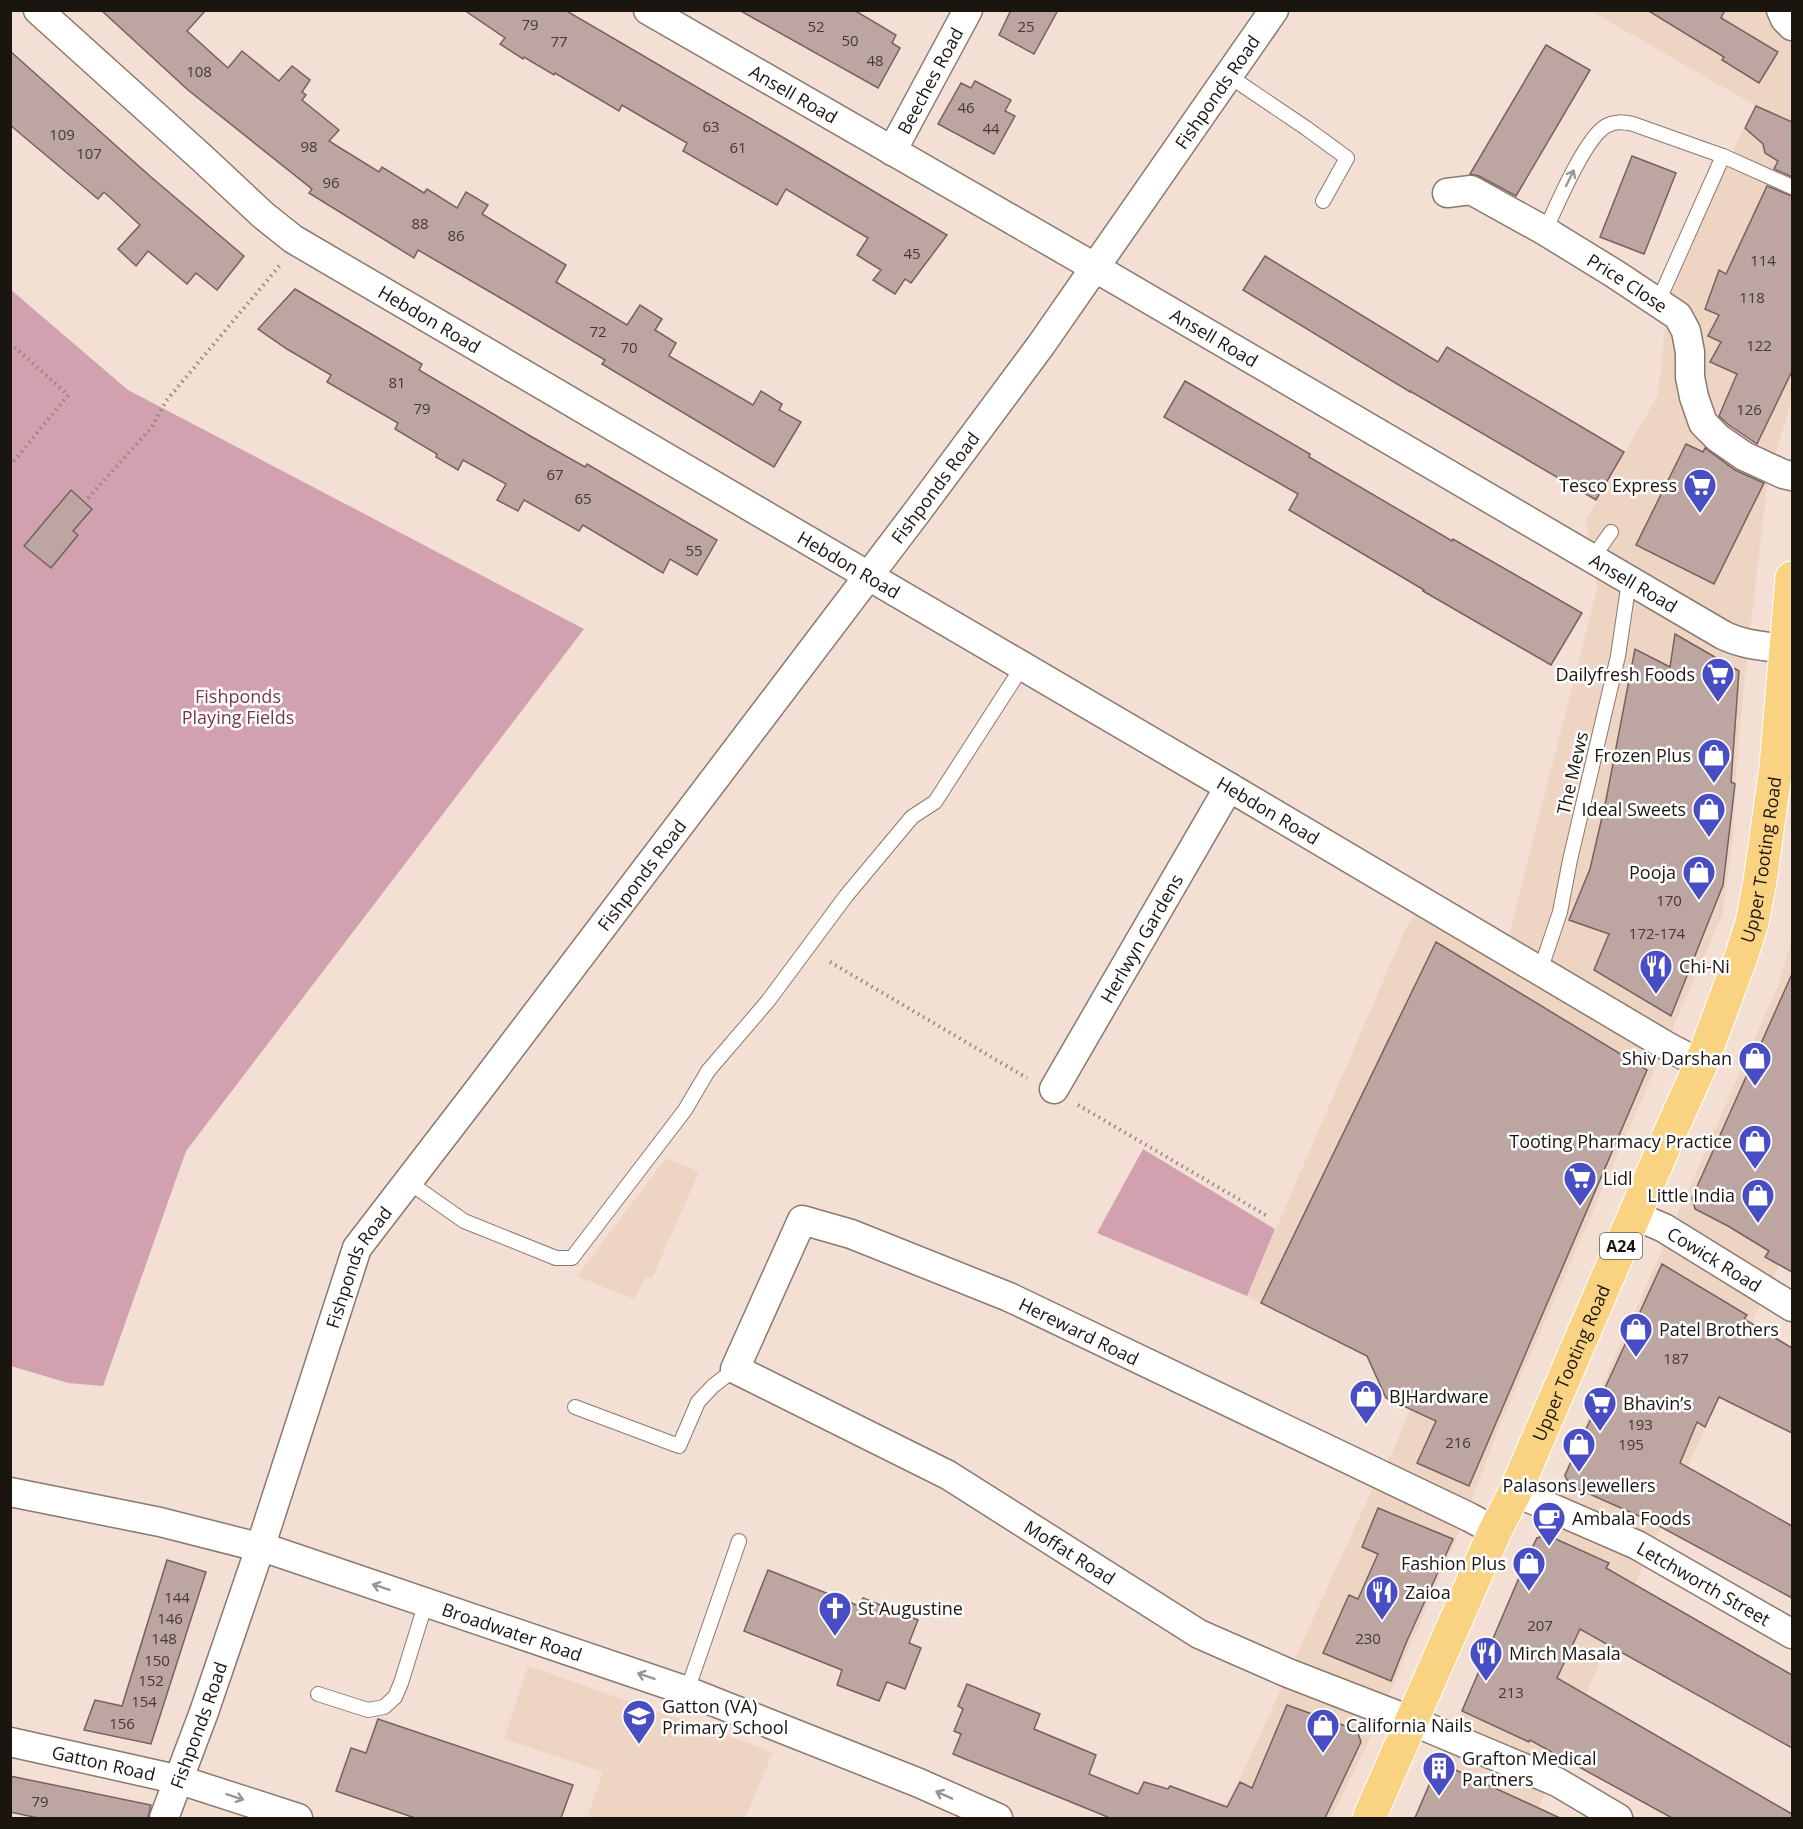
<svg xmlns="http://www.w3.org/2000/svg" width="1803" height="1829" font-family="'Open Sans',sans-serif">
<style>
.built{fill:#eed4c3}
.green{fill:#d1a1af}
.building{fill:#bda5a2;stroke:#76615e;stroke-width:1.5}
.lines{fill:none;stroke-linecap:round;stroke-linejoin:round}
.service-casing{stroke:#8a796d;stroke-width:16}
.minor-casing{stroke:#8a796d;stroke-width:31}
.trunk-casing{stroke:#fff;stroke-width:35}
.path{stroke:#92857c;stroke-width:4;stroke-dasharray:1.5 4.5;stroke-linecap:butt}
.service{stroke:#fff;stroke-width:14}
.minor{stroke:#fff;stroke-width:28}
.trunk{stroke:#fad382;stroke-width:33}
.oneway{stroke:#989693}
.labels{text-anchor:middle;dominant-baseline:central;stroke-width:5;stroke-linejoin:round;paint-order:stroke}
.number-label{font-size:15px;fill:#443934}
.shield{fill:#fff;stroke:#5f5b58;stroke-width:1.5}
.shield-label{font-size:16px;font-weight:bold;fill:#1b1510}
.street-label{font-size:18px;fill:#1b1510;stroke:#fff}
.poi-label{font-size:18px;fill:#1b1510;stroke:#fff;text-anchor:start}
.park-label{font-size:18px;fill:#76374d;stroke:#fff}
</style>
<rect width="100%" height="100%" fill="#f3dfd3"/>
<!-- built -->
<g class="built">
<polygon points="1591,11 1792,11 1792,398 1768,478 1745,675 1737,760 1733,839 1722,915 1501,1422 1460,1530 1371,1736 1331,1818 1193,1818 1202,1798 1228,1805 1370,1494 1393,1451 1410,1409 1386,1398 1366,1356 1247,1296 1407,926 1431,892 1508,940 1597,589 1586,520 1658,395 1668,301 1736,144 1756,106"/>
<polygon points="1792,938 1792,1237 1755,1316 1558,1756 1539,1808 1533,1818 1413,1818 1472,1688 1529,1553 1780,981"/>
<polygon points="666,1158 699,1172 652,1278 646,1277 634,1299 577,1276"/>
<polygon points="528,1666 773,1752 745,1818 587,1818 603,1772 504,1739"/>
</g>
<!-- green -->
<g class="green">
<polygon points="10,289 128,390 584,629 186,1151 103,1386 68,1383 11,1366"/>
<polygon points="1143,1149 1275,1229 1247,1296 1097,1233"/>
</g>
<!-- building -->
<g class="building">
<polygon points="101,10 206,10 187,31 228,68 242,51 279,81 292,66 310,80 302,92 306,95 302,100 339,130 329,141 379,172 382,167 424,193 427,189 457,208 466,192 488,205 482,214 566,265 556,282 627,325 640,305 662,319 655,330 676,343 669,356 753,405 761,391 782,404 779,410 801,422 774,467 602,364 605,360 492,293 418,250 414,258 309,193 312,189 188,90"/>
<polygon points="464,10 565,10 801,148 947,235 911,283 905,279 895,294 873,280 881,270 857,255 868,238 786,189 777,205 683,151 687,143 644,118 622,105 619,111 555,73 554,75 524,57 523,59 500,44 505,38"/>
<polygon points="739,10 854,10 896,35 892,43 900,48 878,88"/>
<polygon points="1011,10 1058,10 1034,54 999,35"/>
<polygon points="1647,10 1725,10 1721,18 1778,52 1759,83 1722,60 1724,57"/>
<polygon points="1546,45 1590,70 1516,196 1479,176 1470,174"/>
<polygon points="10,51 151,177 244,256 217,290 196,273 187,284 148,251 136,266 118,249 140,225 104,192 98,199 10,125"/>
<polygon points="975,81 1011,100 1005,111 1015,116 994,154 938,124 961,83 971,88"/>
<polygon points="1756,106 1792,122 1792,177 1774,169 1778,161 1765,153 1763,144 1745,128"/>
<polygon points="1632,156 1676,173 1644,254 1600,237"/>
<polygon points="1767,186 1792,196 1792,371 1757,444 1729,425 1719,416 1737,374 1710,362 1721,342 1708,336 1719,315 1705,309 1719,270 1726,274"/>
<polygon points="1265,256 1438,362 1447,347 1624,452 1596,500 1410,391 1410,392 1243,290"/>
<polygon points="295,289 422,364 419,370 532,437 585,467 587,464 717,540 697,575 670,559 663,573 583,525 579,531 524,500 518,511 497,500 506,484 463,460 458,470 436,457 437,454 395,429 398,423 327,382 331,375 287,349 258,329"/>
<polygon points="1185,381 1310,454 1309,457 1452,541 1453,539 1582,613 1551,665 1423,591 1424,590 1289,510 1298,494 1164,417"/>
<polygon points="1686,444 1703,452 1705,448 1735,470 1764,483 1714,584 1636,545"/>
<polygon points="71,490 92,509 73,531 78,535 51,568 24,546"/>
<polygon points="1675,634 1739,671 1731,782 1735,784 1723,885 1671,1016 1594,970 1609,934 1569,920 1590,869 1606,800 1635,649 1670,667"/>
<polygon points="1436,942 1647,1070 1469,1486 1417,1463 1436,1421 1386,1398 1367,1356 1261,1303"/>
<polygon points="1792,974 1792,1272 1765,1257 1769,1251 1728,1226 1695,1209 1692,1198"/>
<polygon points="1662,1264 1747,1315 1744,1319 1792,1348 1792,1433 1719,1397 1705,1427 1697,1422 1680,1463 1792,1526 1792,1598 1648,1520 1569,1485 1565,1475"/>
<polygon points="1378,1508 1453,1539 1406,1643 1391,1681 1323,1653 1349,1595 1358,1599 1378,1554 1362,1547"/>
<polygon points="1547,1535 1609,1563 1606,1568 1792,1675 1792,1748 1580,1629 1557,1678 1792,1814 1792,1818 1672,1818 1530,1740 1529,1742 1462,1711 1530,1552 1537,1538"/>
<polygon points="167,1560 206,1572 151,1744 84,1730 95,1700 122,1706"/>
<polygon points="768,1570 859,1606 863,1598 918,1620 909,1643 921,1648 905,1689 887,1682 879,1701 837,1685 842,1670 744,1631"/>
<polygon points="967,1684 1040,1714 1034,1729 1096,1755 1089,1774 1138,1794 1144,1782 1168,1789 1170,1786 1227,1807 1240,1782 1252,1788 1287,1705 1357,1730 1361,1742 1325,1818 1110,1818 953,1754 961,1734 954,1731 963,1709 958,1706"/>
<polygon points="378,1719 573,1785 561,1818 415,1818 336,1791 351,1748 366,1753"/>
<polygon points="1447,1766 1560,1818 1415,1818 1436,1769"/>
<polygon points="10,1776 151,1805 148,1818 38,1818 10,1812"/>
</g>
<g class="lines">
<defs>
<g id="service">
<polyline points="1229,76 1306,128 1347,158 1323,201"/>
<path d="M 1545,231 C 1556,207 1585,138 1606,126 C 1615,121 1623,122 1633,124 L 1723,156 L 1792,187"/>
<polyline points="1658,302 1723,156"/>
<polyline points="1592,559 1611,532"/>
<polyline points="1540,971 1560,912 1570,860 1618,656 1629,581"/>
<polyline points="407,1181 464,1221 556,1258 572,1258 685,1110 708,1071 768,1001 846,896 912,817 935,802 1022,667"/>
<polyline points="575,1407 679,1446 698,1402 713,1386 735,1369"/>
<polyline points="687,1691 739,1541"/>
<polyline points="318,1694 368,1710 384,1707 395,1697 401,1683 426,1602"/>
</g>
<g id="minor">
<path id="s1" d="M 38,10 L 202,158 L 263,215 L 293,239 L 1229,787 L 1670,1048 L 1701,1064"/>
<path id="s2" d="M 648,10 L 1082,260 L 1723,635 C 1743,645 1764,646 1786,649"/>
<polyline points="1781,10 1785,19 1792,26"/>
<path id="s3" d="M 892,151 L 968,10"/>
<path id="s4" d="M 1447,193 L 1471,190 L 1545,231 L 1615,274 L 1678,316 L 1686,331 L 1690,352 L 1690,377 L 1694,397 L 1703,423 L 1718,438 L 1744,456 L 1783,474 L 1792,476"/>
<path id="s5" d="M 1054,1089 L 1229,787"/>
<path id="s6" d="M 1634,1215 L 1664,1228 L 1792,1307"/>
<path id="s7" d="M 10,1492 L 160,1522 L 274,1551 L 687,1691 L 919,1783 L 998,1818"/>
<path id="s8" d="M 1515,1492 L 1637,1545 L 1792,1634"/>
<path id="s9" d="M 1495,1531 L 1469,1517 L 1009,1297 L 851,1234 L 802,1220 L 735,1369 L 948,1475 L 1199,1634 L 1288,1673 L 1412,1721 L 1557,1782 L 1618,1818"/>
<path id="s10" d="M 10,1742 L 180,1780 L 298,1818"/>
<path id="s11" d="M 164,1818 L 204,1712 L 260,1548 L 357,1248 L 477,1092 L 917,512 L 1041,345 L 1274,10"/>
</g>
<g id="trunk">
<path id="s12" d="M 1369,1818 L 1495,1531 L 1515,1492 L 1669,1135 L 1701,1064 L 1741,957 L 1752,923 L 1760,881 L 1776,767 L 1792,578"/>
</g>
</defs>
<!-- service casing -->
<use href="#service" class="service-casing"/>
<!-- minor casing -->
<use href="#minor" class="minor-casing"/>
<!-- trunk casing -->
<use href="#trunk" class="trunk-casing"/>
<!-- path -->
<g class="path">
<polyline points="10,343 68,395 10,466"/>
<polyline points="88,498 152,427 166,401 281,264"/>
<polyline points="830,962 1027,1078"/>
<polyline points="1078,1105 1269,1217"/>
</g>
<!-- service -->
<use href="#service" class="service"/>
<!-- minor -->
<use href="#minor" class="minor"/>
<!-- trunk -->
<use href="#trunk" class="trunk"/>
</g>
<!-- one-way arrows -->
<defs><path id="oneway-shaft" d="M-6 0H5M1.5-3L5.5 0L1.5 3" fill="none" stroke-width="1.6" stroke-linecap="round" stroke-linejoin="round" transform="scale(1.5)"/></defs>
<g class="oneway">
<use href="#oneway-shaft" transform="translate(1570 178) rotate(-64)"/>
<use href="#oneway-shaft" transform="translate(381 1587) rotate(-162)"/>
<use href="#oneway-shaft" transform="translate(646 1676) rotate(-161)"/>
<use href="#oneway-shaft" transform="translate(944 1795) rotate(-156)"/>
<use href="#oneway-shaft" transform="translate(235 1797) rotate(18)"/>
</g>
<!-- icons -->
<defs>
<symbol id="supermarket-pin" viewBox="-11 -11 22 30"><path d="M0 17L-7.5 6A9.5 9.5 0 1 1 7.5 6Z" fill="#494dc3" stroke="#fff"/><path d="M-6-5.5h2.5l.6 2H6L4.5 2H-2.5L-4.4-4H-6ZM-1.5 3.2a1.3 1.3 0 1 0 .1 0ZM3 3.2a1.3 1.3 0 1 0 .1 0Z" fill="#fff"/></symbol>
<symbol id="shop-pin" viewBox="-11 -11 22 30"><path d="M0 17L-7.5 6A9.5 9.5 0 1 1 7.5 6Z" fill="#494dc3" stroke="#fff"/><path d="M-5-2.5h2.3a2.7 3.5 0 0 1 5.4 0H5L5.5 6h-11ZM-1.5-2.5h3a1.5 2.3 0 0 0-3 0Z" fill="#fff"/></symbol>
<symbol id="restaurant-pin" viewBox="-11 -11 22 30"><path d="M0 17L-7.5 6A9.5 9.5 0 1 1 7.5 6Z" fill="#494dc3" stroke="#fff"/><path d="M-5-6h1v4h1v-4h1v4h1v-4h1v5L-1.5 .5V6h-2V.5L-5-1ZM5-6V6H3V1.5H1.5Q1.5-4 5-6Z" fill="#fff"/></symbol>
<symbol id="cafe-pin" viewBox="-11 -11 22 30"><path d="M0 17L-7.5 6A9.5 9.5 0 1 1 7.5 6Z" fill="#494dc3" stroke="#fff"/><path d="M-5.5-4.5H6V0H3Q3 3.5 0 3.5H-2.5Q-5.5 3.5-5.5 0ZM3-3.2v2h1.7v-2ZM-6 4.5H4V6H-6Z" fill="#fff"/></symbol>
<symbol id="church-pin" viewBox="-11 -11 22 30"><path d="M0 17L-7.5 6A9.5 9.5 0 1 1 7.5 6Z" fill="#494dc3" stroke="#fff"/><path d="M-1.2-6h2.4v3.5h3.3v2.4h-3.3V6h-2.4V-.1h-3.3v-2.4h3.3Z" fill="#fff"/></symbol>
<symbol id="school-pin" viewBox="-11 -11 22 30"><path d="M0 17L-7.5 6A9.5 9.5 0 1 1 7.5 6Z" fill="#494dc3" stroke="#fff"/><path d="M0-5L7-2L0 1L-7-2ZM-4 1L0 2.5L4 1V4Q0 6-4 4Z" fill="#fff"/></symbol>
<symbol id="building-pin" viewBox="-11 -11 22 30"><path d="M0 17L-7.5 6A9.5 9.5 0 1 1 7.5 6Z" fill="#494dc3" stroke="#fff"/><path d="M-4-6H4V6H1V3H-1V6H-4ZM-2.5-4.3h1.7v1.8h-1.7ZM.8-4.3h1.7v1.8H.8ZM-2.5-1h1.7V.8h-1.7ZM.8-1h1.7V.8H.8Z" fill="#fff"/></symbol>
</defs>
<g fill-rule="evenodd">
<use href="#supermarket-pin" x="1681" y="466" width="38" height="52"/>
<use href="#supermarket-pin" x="1699" y="655" width="38" height="52"/>
<use href="#shop-pin" x="1695" y="736" width="38" height="52"/>
<use href="#shop-pin" x="1690" y="790" width="38" height="52"/>
<use href="#shop-pin" x="1680" y="853" width="38" height="52"/>
<use href="#restaurant-pin" x="1637" y="947" width="38" height="52"/>
<use href="#shop-pin" x="1736" y="1039" width="38" height="52"/>
<use href="#shop-pin" x="1736" y="1122" width="38" height="52"/>
<use href="#supermarket-pin" x="1561" y="1159" width="38" height="52"/>
<use href="#shop-pin" x="1739" y="1176" width="38" height="52"/>
<use href="#shop-pin" x="1617" y="1310" width="38" height="52"/>
<use href="#shop-pin" x="1347" y="1377" width="38" height="52"/>
<use href="#supermarket-pin" x="1581" y="1384" width="38" height="52"/>
<use href="#shop-pin" x="1560" y="1425" width="38" height="52"/>
<use href="#cafe-pin" x="1530" y="1499" width="38" height="52"/>
<use href="#shop-pin" x="1510" y="1544" width="38" height="52"/>
<use href="#restaurant-pin" x="1363" y="1573" width="38" height="52"/>
<use href="#church-pin" x="816" y="1589" width="38" height="52"/>
<use href="#restaurant-pin" x="1467" y="1634" width="38" height="52"/>
<use href="#school-pin" x="620" y="1697" width="38" height="52"/>
<use href="#shop-pin" x="1304" y="1706" width="38" height="52"/>
<use href="#building-pin" x="1420" y="1749" width="38" height="52"/>
</g>
<g class="labels">
<!-- number labels -->
<g class="number-label">
<text x="530" y="24">79</text>
<text x="816" y="26">52</text>
<text x="1026" y="26">25</text>
<text x="850" y="40">50</text>
<text x="559" y="41">77</text>
<text x="875" y="60">48</text>
<text x="199" y="71">108</text>
<text x="966" y="107">46</text>
<text x="711" y="126">63</text>
<text x="991" y="128">44</text>
<text x="62" y="134">109</text>
<text x="309" y="146">98</text>
<text x="738" y="147">61</text>
<text x="89" y="153">107</text>
<text x="331" y="182">96</text>
<text x="420" y="223">88</text>
<text x="456" y="235">86</text>
<text x="912" y="253">45</text>
<text x="1763" y="260">114</text>
<text x="1752" y="297">118</text>
<text x="598" y="331">72</text>
<text x="1759" y="345">122</text>
<text x="629" y="347">70</text>
<text x="397" y="382">81</text>
<text x="422" y="408">79</text>
<text x="1749" y="409">126</text>
<text x="555" y="474">67</text>
<text x="583" y="498">65</text>
<text x="694" y="550">55</text>
<text x="1669" y="900">170</text>
<text x="1657" y="933">172-174</text>
<text x="1676" y="1358">187</text>
<text x="1640" y="1424">193</text>
<text x="1458" y="1442">216</text>
<text x="1631" y="1444">195</text>
<text x="177" y="1597">144</text>
<text x="170" y="1618">146</text>
<text x="1540" y="1625">207</text>
<text x="164" y="1638">148</text>
<text x="1368" y="1638">230</text>
<text x="157" y="1660">150</text>
<text x="151" y="1680">152</text>
<text x="1511" y="1692">213</text>
<text x="144" y="1701">154</text>
<text x="122" y="1723">156</text>
<text x="40" y="1801">79</text>
</g>
<!-- shield labels -->
<rect class="shield" x="1600" y="1233" width="42" height="26" rx="4.5"/>
<g class="shield-label">
<text x="1621" y="1246">A24</text>
</g>
<!-- street labels -->
<g class="street-label">
<text stroke="none"><textPath href="#s3" startOffset="80">Beeches Road</textPath></text>
<text stroke="none"><textPath href="#s11" startOffset="2043">Fishponds Road</textPath></text>
<text stroke="none"><textPath href="#s2" startOffset="168">Ansell Road</textPath></text>
<text stroke="none"><textPath href="#s4" startOffset="206">Price Close</textPath></text>
<text stroke="none"><textPath href="#s1" startOffset="501">Hebdon Road</textPath></text>
<text stroke="none"><textPath href="#s2" startOffset="654">Ansell Road</textPath></text>
<text stroke="none"><textPath href="#s11" startOffset="1557">Fishponds Road</textPath></text>
<text stroke="none"><textPath href="#s1" startOffset="987">Hebdon Road</textPath></text>
<text stroke="none"><textPath href="#s2" startOffset="1140">Ansell Road</textPath></text>
<text transform="translate(1572 773) rotate(-77)">The Mews</text>
<text stroke="none"><textPath href="#s1" startOffset="1473">Hebdon Road</textPath></text>
<text stroke="none"><textPath href="#s12" startOffset="1038">Upper Tooting Road</textPath></text>
<text stroke="none"><textPath href="#s11" startOffset="1071">Fishponds Road</textPath></text>
<text stroke="none"><textPath href="#s5" startOffset="174">Herlwyn Gardens</textPath></text>
<text stroke="none"><textPath href="#s6" startOffset="92">Cowick Road</textPath></text>
<text stroke="none"><textPath href="#s11" startOffset="585">Fishponds Road</textPath></text>
<text transform="translate(1079 1331) rotate(26)">Hereward Road</text>
<text stroke="none"><textPath href="#s12" startOffset="498">Upper Tooting Road</textPath></text>
<text stroke="none"><textPath href="#s9" startOffset="1306">Moffat Road</textPath></text>
<text stroke="none"><textPath href="#s8" startOffset="210">Letchworth Street</textPath></text>
<text stroke="none"><textPath href="#s7" startOffset="522">Broadwater Road</textPath></text>
<text stroke="none"><textPath href="#s11" startOffset="99">Fishponds Road</textPath></text>
<text stroke="none"><textPath href="#s10" startOffset="96">Gatton Road</textPath></text>
</g>
<!-- poi labels -->
<g class="poi-label">
<text x="1677" y="485" text-anchor="end">Tesco Express</text>
<text x="1695" y="674" text-anchor="end">Dailyfresh Foods</text>
<text x="1691" y="755" text-anchor="end">Frozen Plus</text>
<text x="1686" y="809" text-anchor="end">Ideal Sweets</text>
<text x="1676" y="872" text-anchor="end">Pooja</text>
<text x="1679" y="966">Chi-Ni</text>
<text x="1732" y="1058" text-anchor="end">Shiv Darshan</text>
<text x="1732" y="1141" text-anchor="end">Tooting Pharmacy Practice</text>
<text x="1603" y="1178">Lidl</text>
<text x="1735" y="1195" text-anchor="end">Little India</text>
<text x="1659" y="1329">Patel Brothers</text>
<text x="1389" y="1396">BJHardware</text>
<text x="1623" y="1403">Bhavin’s</text>
<text x="1579" y="1485" text-anchor="middle">Palasons Jewellers</text>
<text x="1572" y="1518">Ambala Foods</text>
<text x="1506" y="1563" text-anchor="end">Fashion Plus</text>
<text x="1405" y="1592">Zaioa</text>
<text x="858" y="1608">St Augustine</text>
<text x="1509" y="1653">Mirch Masala</text>
<text x="662" y="1706">Gatton (VA)<tspan x="662" dy="21">Primary School</tspan></text>
<text x="1346" y="1725">California Nails</text>
<text x="1462" y="1758">Grafton Medical<tspan x="1462" dy="21">Partners</tspan></text>
</g>
<!-- park labels -->
<g class="park-label">
<text x="238" y="696">Fishponds<tspan x="238" dy="21">Playing Fields</tspan></text>
</g>
</g>
<!-- border -->
<rect width="1803" height="1829" fill="none" stroke="#1b1510" stroke-width="24"/>
</svg>
